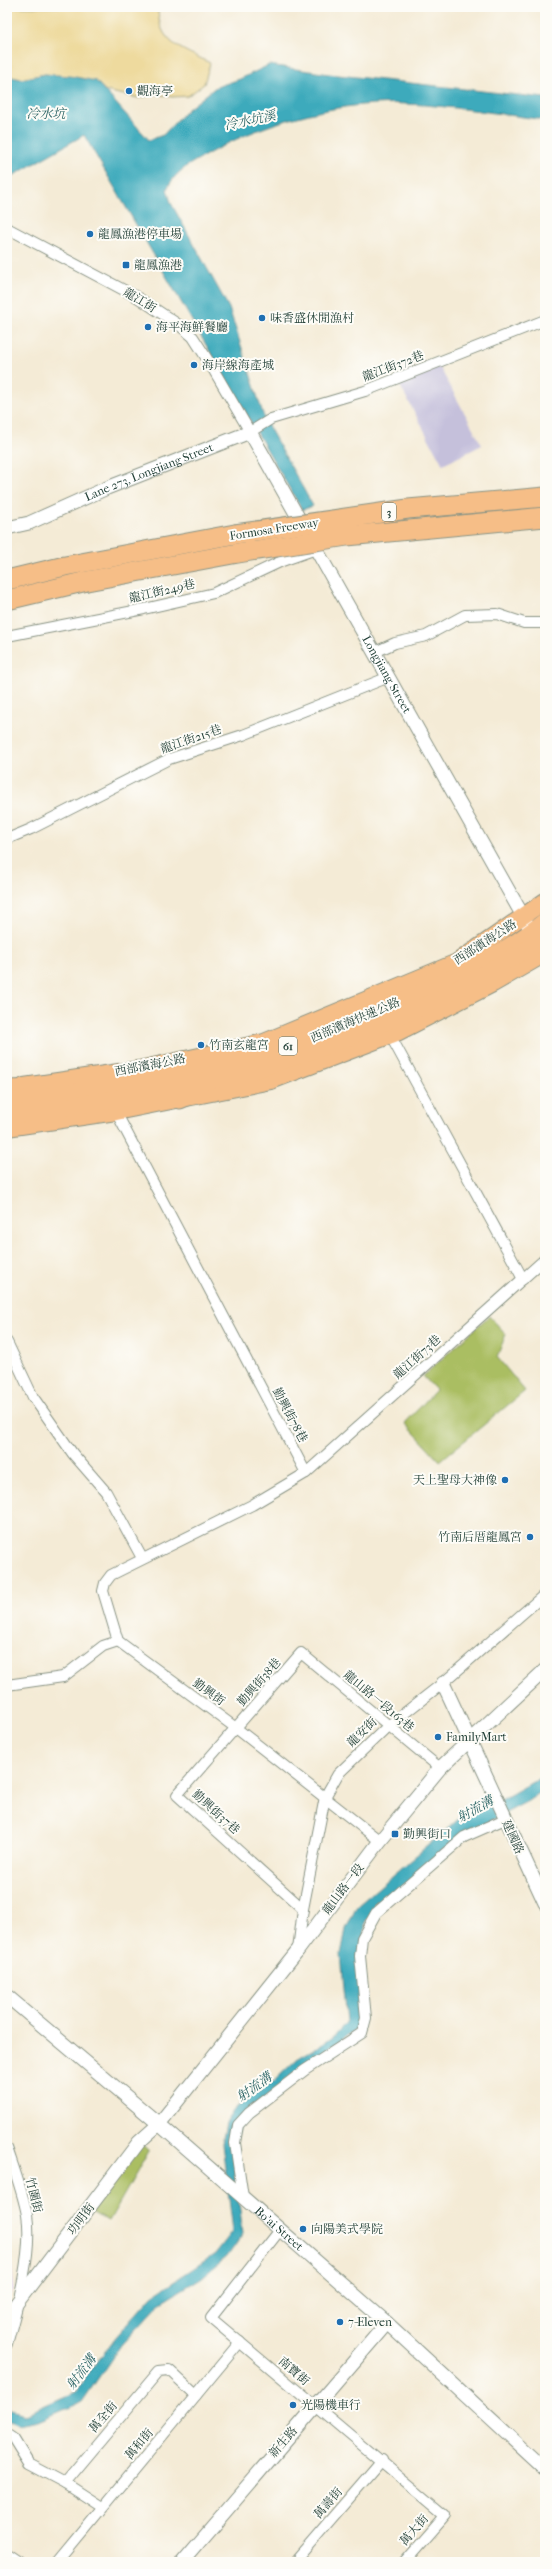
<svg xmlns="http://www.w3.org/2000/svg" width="552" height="2569" font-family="'IM FELL French Canon','Noto Serif TC',serif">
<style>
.built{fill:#e1d4f4}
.industrial{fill:#c5c0db}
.green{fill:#aabe62;stroke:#647e4b}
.sand{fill:#eeda9e;stroke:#868c69}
.water{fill:#3daabc;stroke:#2e7478}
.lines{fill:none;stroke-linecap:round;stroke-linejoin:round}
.minor-casing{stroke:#8a9485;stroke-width:12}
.tertiary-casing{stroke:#8a9485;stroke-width:15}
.primary-casing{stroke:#8a9485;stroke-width:18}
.trunk-casing{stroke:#8a9485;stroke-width:19}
.motorway-casing{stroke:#8a9485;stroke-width:21}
.minor{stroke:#fff;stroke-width:10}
.tertiary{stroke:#fff;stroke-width:13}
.primary{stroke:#f6be87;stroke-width:16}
.trunk{stroke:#f6be87;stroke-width:17}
.motorway{stroke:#f6be87;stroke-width:19}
.motorway-bridge-casing{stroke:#8a9485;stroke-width:21;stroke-linecap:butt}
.motorway-bridge{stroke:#f6be87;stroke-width:19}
.poi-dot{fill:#1f6fb2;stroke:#fdfcf7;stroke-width:1.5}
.labels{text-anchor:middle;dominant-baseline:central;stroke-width:4;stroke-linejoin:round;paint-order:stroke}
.shield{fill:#fdfcf7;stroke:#62766e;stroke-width:1}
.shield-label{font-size:11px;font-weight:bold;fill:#1f3d34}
.poi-label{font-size:12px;fill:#1f3d34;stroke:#fdfcf7;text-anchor:start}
.street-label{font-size:12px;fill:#1f3d34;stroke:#fdfcf7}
.water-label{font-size:13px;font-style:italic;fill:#2a6364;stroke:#fdfcf7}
</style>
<rect width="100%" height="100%" fill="#fdfcf7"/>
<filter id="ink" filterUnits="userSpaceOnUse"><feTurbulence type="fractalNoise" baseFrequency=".025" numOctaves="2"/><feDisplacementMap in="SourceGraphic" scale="8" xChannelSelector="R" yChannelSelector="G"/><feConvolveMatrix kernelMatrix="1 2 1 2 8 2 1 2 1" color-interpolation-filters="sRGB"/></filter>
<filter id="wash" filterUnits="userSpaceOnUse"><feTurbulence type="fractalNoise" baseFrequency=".012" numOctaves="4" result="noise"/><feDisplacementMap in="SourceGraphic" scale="16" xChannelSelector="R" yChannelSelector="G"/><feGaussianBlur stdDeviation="0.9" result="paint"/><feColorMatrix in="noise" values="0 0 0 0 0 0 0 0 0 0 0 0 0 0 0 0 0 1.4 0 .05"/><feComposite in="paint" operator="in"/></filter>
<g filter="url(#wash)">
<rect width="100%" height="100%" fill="#f4ebd6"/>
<!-- built -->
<polygon class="built" points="7,2249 10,2251 14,2289 7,2299"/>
<!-- industrial -->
<polygon class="industrial" points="439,366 482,445 443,465 398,382"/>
<!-- green -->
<g class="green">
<polygon points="489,1316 506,1334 497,1357 525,1391 440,1461 405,1423 436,1390 423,1376"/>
<polygon points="139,2142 149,2151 109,2221 89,2209"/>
</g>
<!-- sand -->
<path class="sand" d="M 11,7 L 158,7 C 158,44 181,48 210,63 L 204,84 L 188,96 L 172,97 L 158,94 L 138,98 L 106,91 L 96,82 L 45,74 L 21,79 L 7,76 L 7,12 Z"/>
<!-- water -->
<g class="water">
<path d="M 269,65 L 329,74 L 545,98 L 545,120 C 499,114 453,106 407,104 C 345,100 269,120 215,150 C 196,161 177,168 167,189 L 171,203 L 229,308 L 265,420 L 313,506 L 302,510 L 84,135 L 7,179 L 7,76 L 21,79 L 45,74 L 70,76 L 96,81 L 149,140 L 163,135 L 188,109 L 216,87 L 240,79 Z"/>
<polygon points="545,1775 545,1789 528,1801 453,1841 365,1922 362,2018 357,2030 303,2065 276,2090 246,2111 232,2146 243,2234 227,2257 201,2278 160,2303 121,2345 82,2402 38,2421 18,2425 7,2420 7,2409 25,2414 75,2392 115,2338 152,2296 215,2254 233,2231 222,2144 226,2123 237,2107 274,2081 297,2059 332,2038 347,2022 341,1954 346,1929 357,1906 461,1817 494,1804"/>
</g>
</g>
<g filter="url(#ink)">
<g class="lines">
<defs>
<g id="minor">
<polyline points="7,228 137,297 179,325 193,337 209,362 250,432 271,419 365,391 545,320"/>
<polyline points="7,636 144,609 214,593 282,561 316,549"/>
<polyline points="375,652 395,643 426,636 465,615 497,614 524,623 545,623"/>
<polyline points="7,839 31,829 169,759 243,735 389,677"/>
<polyline points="390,1035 523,1279"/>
<polyline points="116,1112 306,1473 252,1505 111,1575 105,1583 103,1591 118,1641"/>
<polyline points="7,1342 33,1397 73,1454 106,1492 142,1558"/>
<polyline points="306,1473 545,1259"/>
<polyline points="118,1641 236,1728 380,1841"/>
<polyline points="7,1685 63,1677 103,1646 118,1641"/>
<polyline points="303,1909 177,1795 301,1653 440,1768"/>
<polyline points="298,1950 303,1909 325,1797 338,1774 388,1726 443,1683 545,1594"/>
<path d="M 7,2148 C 14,2169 23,2193 27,2215 C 33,2252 17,2308 7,2344"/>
<polyline points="243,2197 235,2143 238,2125 249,2113 305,2070 362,2033 366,2018 360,1956 362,1938 376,1913 464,1837 505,1819"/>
<polyline points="280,2230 211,2318 445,2515 404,2562"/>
<polyline points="7,2434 13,2438 29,2464 65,2483"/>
<polyline points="102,2507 65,2483 159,2371 169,2370 196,2395"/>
<polyline points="7,2554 19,2562"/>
<polyline points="58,2562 240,2342"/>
<polyline points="294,2562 382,2460"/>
</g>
<g id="tertiary">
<path id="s1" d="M 7,528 L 29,523 L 107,488 L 250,432 L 528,925"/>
<polyline points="443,1683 545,1903"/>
<path id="s2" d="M 7,1996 L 159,2124 L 387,2323 L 545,2469"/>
<polyline points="7,2316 139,2142 159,2124 298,1950 380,1841 440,1768 545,1670"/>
<polyline points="182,2562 387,2323"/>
</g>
<g id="primary">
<polyline points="24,1086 139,1069 264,1042 457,962 545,901"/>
<polyline points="7,1128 116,1112 271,1081 399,1032 493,984 545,954"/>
</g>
<g id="trunk">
<polyline points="7,1089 38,1088"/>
<polyline points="180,1100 211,1087"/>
<path d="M 7,1102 C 91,1090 175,1077 257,1056 C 307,1043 355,1021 403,1000 C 452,979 503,955 545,921"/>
<polyline points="7,1116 140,1095 255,1070 327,1046 436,1001 545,939"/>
</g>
<g id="motorway">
<polyline points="7,580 65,566 235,534"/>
<polyline points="7,600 87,581 238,553"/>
</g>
</defs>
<!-- minor casing -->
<use href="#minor" class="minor-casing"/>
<!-- tertiary casing -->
<use href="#tertiary" class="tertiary-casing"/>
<!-- primary casing -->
<use href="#primary" class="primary-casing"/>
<!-- trunk casing -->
<use href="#trunk" class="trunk-casing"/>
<!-- motorway casing -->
<use href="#motorway" class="motorway-casing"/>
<!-- minor -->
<use href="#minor" class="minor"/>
<!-- tertiary -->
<use href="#tertiary" class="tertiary"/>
<!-- primary -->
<use href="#primary" class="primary"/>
<!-- trunk -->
<use href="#trunk" class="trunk"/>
<!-- motorway -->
<use href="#motorway" class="motorway"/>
<defs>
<g id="motorway-bridge">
<polyline points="235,534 408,509 545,497"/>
<polyline points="238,553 347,536 545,517"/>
</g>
</defs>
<!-- motorway-bridge casing -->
<use href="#motorway-bridge" class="motorway-bridge-casing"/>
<!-- motorway-bridge -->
<use href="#motorway-bridge" class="motorway-bridge"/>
</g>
</g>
<!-- markers -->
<g class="poi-dot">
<circle cx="129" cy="91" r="4"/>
<circle cx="90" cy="234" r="4"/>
<rect x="122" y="261" width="8" height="8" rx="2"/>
<circle cx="262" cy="318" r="4"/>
<circle cx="148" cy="327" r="4"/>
<circle cx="194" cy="365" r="4"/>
<circle cx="201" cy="1045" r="4"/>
<circle cx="505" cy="1480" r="4"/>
<circle cx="530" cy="1537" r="4"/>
<circle cx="438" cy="1737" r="4"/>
<rect x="391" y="1830" width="8" height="8" rx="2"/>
<circle cx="303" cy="2229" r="4"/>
<circle cx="340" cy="2322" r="4"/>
<circle cx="293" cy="2405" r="4"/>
</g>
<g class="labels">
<!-- shield labels -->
<g class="shield">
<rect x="382" y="503" width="14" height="18" rx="3"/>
<rect x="279" y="1037" width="18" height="18" rx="3"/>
</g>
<g class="shield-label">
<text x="389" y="512">3</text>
<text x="288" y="1046">61</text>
</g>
<!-- poi labels -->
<g class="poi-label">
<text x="137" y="91">觀海亭</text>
<text x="98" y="234">龍鳳漁港停車場</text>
<text x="134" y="265">龍鳳漁港</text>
<text x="270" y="318">味香盛休閒漁村</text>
<text x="156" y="327">海平海鮮餐廳</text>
<text x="202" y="365">海岸線海產城</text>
<text x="209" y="1045">竹南玄龍宮</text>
<text x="497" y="1480" text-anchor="end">天上聖母大神像</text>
<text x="522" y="1537" text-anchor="end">竹南后厝龍鳳宮</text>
<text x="446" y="1737">FamilyMart</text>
<text x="403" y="1834">勤興街口</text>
<text x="311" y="2229">向陽美式學院</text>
<text x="348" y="2322">7-Eleven</text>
<text x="301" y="2405">光陽機車行</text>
</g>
<!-- street labels -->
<g class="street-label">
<text transform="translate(140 300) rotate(31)">龍江街</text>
<text transform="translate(393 366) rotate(-21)">龍江街372巷</text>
<text stroke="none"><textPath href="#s1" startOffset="153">Lane 273, Longjiang Street</textPath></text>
<text transform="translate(274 529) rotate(-9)">Formosa Freeway</text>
<text transform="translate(162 591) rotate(-13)">龍江街249巷</text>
<text stroke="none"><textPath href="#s1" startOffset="540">Longjiang Street</textPath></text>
<text transform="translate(191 739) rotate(-19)">龍江街215巷</text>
<text transform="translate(485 942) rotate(-33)">西部濱海公路</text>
<text transform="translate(355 1020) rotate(-23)">西部濱海快速公路</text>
<text transform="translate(150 1065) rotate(-11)">西部濱海公路</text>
<text transform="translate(417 1357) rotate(-42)">龍江街73巷</text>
<text transform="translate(290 1415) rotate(62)">勤興街78巷</text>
<text transform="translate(259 1682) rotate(-49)">勤興街38巷</text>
<text transform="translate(209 1692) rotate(36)">勤興街</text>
<text transform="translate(379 1701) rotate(40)">龍山路一段163巷</text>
<text transform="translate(362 1732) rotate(-44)">龍安街</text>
<text transform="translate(216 1812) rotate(42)">勤興街37巷</text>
<text transform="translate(513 1837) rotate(66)">建國路</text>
<text transform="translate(343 1889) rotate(-53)">龍山路一段</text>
<text transform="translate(34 2195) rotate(76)">竹圍街</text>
<text transform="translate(81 2219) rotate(-53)">功明街</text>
<text stroke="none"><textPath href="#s2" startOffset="358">Bo'ai Street</textPath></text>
<text transform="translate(294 2371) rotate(41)">南寶街</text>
<text transform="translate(103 2417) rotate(-50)">萬全街</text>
<text transform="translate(283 2442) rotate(-49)">新生路</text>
<text transform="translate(139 2444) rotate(-50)">萬和街</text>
<text transform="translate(328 2503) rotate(-49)">萬壽街</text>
<text transform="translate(414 2530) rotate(-49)">萬大街</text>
</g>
<!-- water labels -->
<g class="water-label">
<text x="46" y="113">冷水坑</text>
<text transform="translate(250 120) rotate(-12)">冷水坑溪</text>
<text transform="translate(475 1809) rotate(-29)">射流溝</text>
<text transform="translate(254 2087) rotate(-36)">射流溝</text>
<text transform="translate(81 2372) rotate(-53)">射流溝</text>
</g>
</g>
<!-- margin -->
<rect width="552" height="2569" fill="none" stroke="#fdfcf7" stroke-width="24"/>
</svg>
